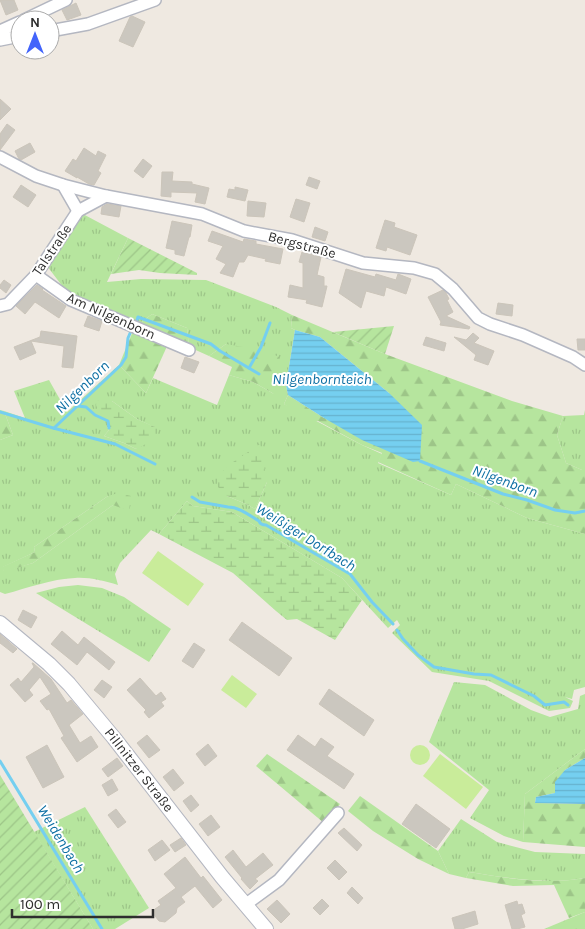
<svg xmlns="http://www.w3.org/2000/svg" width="585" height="929" font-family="Karla,sans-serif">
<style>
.grass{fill:url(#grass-tufts);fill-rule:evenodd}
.forest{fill:url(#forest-firs)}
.wetland{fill:url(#wetland-marsh)}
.garden{fill:url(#garden-furrows)}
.pitch{fill:#c9ec9a}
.water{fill:url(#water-rules)}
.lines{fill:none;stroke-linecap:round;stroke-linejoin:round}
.stream{stroke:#75cff0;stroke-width:3}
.building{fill:#cbc7bf;stroke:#cbc5ba}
.minor-casing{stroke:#b4b7c1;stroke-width:14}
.tertiary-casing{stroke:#b4b7c1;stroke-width:16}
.minor{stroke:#fff;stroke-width:11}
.tertiary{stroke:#fff;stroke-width:14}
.labels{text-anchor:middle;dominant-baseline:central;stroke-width:4;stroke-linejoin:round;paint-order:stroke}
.street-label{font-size:14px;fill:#2e2e2e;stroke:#fff}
.water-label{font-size:15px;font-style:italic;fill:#0d6fa3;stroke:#fff}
</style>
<defs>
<pattern id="grass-tufts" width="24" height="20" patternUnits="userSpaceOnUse" patternTransform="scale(1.25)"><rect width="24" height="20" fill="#b6e59e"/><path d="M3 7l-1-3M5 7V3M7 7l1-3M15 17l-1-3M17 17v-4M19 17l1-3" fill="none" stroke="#9dc588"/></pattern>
<pattern id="forest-firs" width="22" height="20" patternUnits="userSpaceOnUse" patternTransform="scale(1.25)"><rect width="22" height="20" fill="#b6e59e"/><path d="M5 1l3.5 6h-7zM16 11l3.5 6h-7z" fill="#9dc588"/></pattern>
<pattern id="wetland-marsh" width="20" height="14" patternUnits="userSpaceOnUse" patternTransform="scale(1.25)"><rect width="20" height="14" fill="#b6e59e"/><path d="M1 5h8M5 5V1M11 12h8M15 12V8" fill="none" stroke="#9dc588"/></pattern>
<pattern id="garden-furrows" width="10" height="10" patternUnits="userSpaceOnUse" patternTransform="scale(1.25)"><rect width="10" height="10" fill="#b6e59e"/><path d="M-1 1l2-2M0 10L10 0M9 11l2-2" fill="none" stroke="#9dc588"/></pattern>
<pattern id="water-rules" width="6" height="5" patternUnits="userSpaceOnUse" patternTransform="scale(1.25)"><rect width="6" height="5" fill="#75cff0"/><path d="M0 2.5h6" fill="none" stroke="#66b2ce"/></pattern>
</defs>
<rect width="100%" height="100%" fill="#efe9e1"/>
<!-- grass -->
<g class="grass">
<path d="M 81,213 L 128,238 L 107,282 L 141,279 L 206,280 L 276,307 L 292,315 L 291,328 L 295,330 L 286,385 L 288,395 L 284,404 L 362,445 L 382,454 L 378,463 L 451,495 L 456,484 L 527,518 L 585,534 L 585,687 L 574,690 L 572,699 L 565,697 L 573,701 L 570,708 L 549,711 L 489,681 L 432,672 L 392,633 L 400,625 L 397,620 L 388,628 L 342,578 L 232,512 L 193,506 L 187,501 L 159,534 L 151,530 L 120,563 L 115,574 L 118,585 C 104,581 89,577 75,578 C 51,579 28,588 5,594 L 0,592 L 0,440 L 13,435 L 4,411 L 25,418 L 14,391 L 49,380 L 67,412 L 119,365 L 146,393 L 153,378 L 217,405 L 229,375 L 253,382 L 274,394 L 226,344 L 209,356 L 189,347 L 187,328 L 152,314 L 138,325 L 76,299 L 63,287 L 47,266 ZM 112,401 L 137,419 L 154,427 L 136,449 L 124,443 L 104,436 L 109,430 C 101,417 106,414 112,401 ZM 267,482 L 255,509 L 246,504 L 227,496 ZM 108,496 L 113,505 L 33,563 L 4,571 L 3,567 L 35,552 L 34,547 Z"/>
<polygon points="585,410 585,470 582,470 566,463 557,435 563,416 584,415"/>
<polygon points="78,585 102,588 124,597 171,629 149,662 36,593 59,587"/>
<polygon points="454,682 485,685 531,710 550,717 578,709 580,696 585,694 585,749 525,794 523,842 504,836 470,818 489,790 429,742"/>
<polygon points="85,807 149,908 115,929 93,929 34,832"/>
<path d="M 461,819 L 497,842 L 535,852 L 585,854 L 585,878 C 547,885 507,878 469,872 L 466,878 L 449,874 L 438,851 Z"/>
<polygon points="585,912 585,929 544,929"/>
</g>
<!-- forest -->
<g class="forest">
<polygon points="152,314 187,328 189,347 138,325"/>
<polygon points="292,315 385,354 512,401 563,416 557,435 566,463 582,470 585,470 585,534 527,518 456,484 451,495 378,462 382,453 362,445 318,421 308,422 284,404 288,395 324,418 389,393 320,337 295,330 291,328"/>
<polygon points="133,331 168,344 146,393 119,365"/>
<polygon points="226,344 266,351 279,357 274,394 253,382 229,375 232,367 209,356"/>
<polygon points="0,410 4,411 13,435 0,440"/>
<polygon points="118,493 131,496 129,511 113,505 33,563 4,572 2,567 35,552 34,547 108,496"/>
<polygon points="585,749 585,758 565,770 555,793 536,797 535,803 585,804 585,847 523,842 525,794"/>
<polygon points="267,754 340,804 324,823 256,766"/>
<polygon points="360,796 438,851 449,874 418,859 373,831 348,811"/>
<path d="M 469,872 C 506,878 547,885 585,878 L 585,912 L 569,918 L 554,885 L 513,886 L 466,878 Z"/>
</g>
<!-- wetland -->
<g class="wetland">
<polygon points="104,400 112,401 137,419 155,427 155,435 150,442 136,449 124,443 104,436 109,430 105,423 104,417 99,412 96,405 97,401"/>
<polygon points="260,444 267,482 255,509 246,504 227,496 218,487 218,476 230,464"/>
<polygon points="187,501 193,506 232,512 342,578 362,600 335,640 297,619 287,620 276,611 233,573 159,534"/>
</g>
<!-- garden -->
<g class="garden">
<polygon points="128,238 197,273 197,275 160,273 139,270 111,274"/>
<polygon points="394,326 385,354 333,332"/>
<polygon points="0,775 93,929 0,929"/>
</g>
<!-- pitch -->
<g class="pitch">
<polygon points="158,551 204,584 188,606 142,573"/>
<polygon points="232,675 257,694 246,708 221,690"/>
<circle cx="420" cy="755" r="10"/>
<polygon points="440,754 483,787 466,809 423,776"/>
</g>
<!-- water -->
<g class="water">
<polygon points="295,330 320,337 389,393 422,425 420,461 413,462 362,440 324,418 288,395 286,385"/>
<polygon points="585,758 585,804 535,803 536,797 555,793 555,782 565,770"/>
</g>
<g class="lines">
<!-- stream -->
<g class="stream">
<polyline points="137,320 138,317 211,344 220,351 259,374"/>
<polyline points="249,368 261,347 270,323"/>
<polyline points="78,406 86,407 95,415 108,421 109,428"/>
<polyline points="0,412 53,428 115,444 155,464"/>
<polyline points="54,428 121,365 126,357 128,338 131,331"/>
<polyline points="420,461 503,494 527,500 555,510 575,513 585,511"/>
<path d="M 192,497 L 200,502 L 228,507 C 239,507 249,515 259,521 C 260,524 262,525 266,525 L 350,574 L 372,602 L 393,624"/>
<polyline points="397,630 403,639 418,655 434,667 474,674 491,675 534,696 545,705 564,702 568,705"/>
<polyline points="0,761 102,929"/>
</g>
</g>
<!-- building -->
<g class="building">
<polygon points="0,0 14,0 18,10 6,15"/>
<polygon points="76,3 81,15 67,20 62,10"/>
<polygon points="132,16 145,22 133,47 119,41 130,17"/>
<polygon points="0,99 11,109 0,120"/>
<polygon points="7,124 15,130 0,150 0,134"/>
<polygon points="30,143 35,152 21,160 19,159 15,151"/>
<polygon points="84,148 96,156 98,151 106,155 98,171 101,173 94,185 89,184 77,177 77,178 65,171 73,159 76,161"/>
<polygon points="143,159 152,166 143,178 134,171"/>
<polygon points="162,172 173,172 172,181 192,182 192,184 209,188 205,204 195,202 197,193 171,192 171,197 161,196"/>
<polygon points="309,177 320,181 317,189 306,185"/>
<polygon points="21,185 36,195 28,207 13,197"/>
<polygon points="235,187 248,190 245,201 227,197 229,189 235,190"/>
<polygon points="296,199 310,203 304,222 290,217"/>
<polygon points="248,201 266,203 264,217 247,216"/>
<polygon points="107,204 121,206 119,217 101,214 102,207"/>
<polygon points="385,220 395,223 394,227 417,235 410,255 387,247 386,251 376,248"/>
<polygon points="172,221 192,225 190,237 189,237 184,256 175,254 175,250 166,248"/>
<polygon points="315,227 328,232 325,241 312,237"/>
<polygon points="212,231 243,242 244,239 256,241 256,244 283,249 280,264 265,261 266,259 248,255 244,262 239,262 233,277 220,273 226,264 216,259 223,246 208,241"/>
<polygon points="302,252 321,257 317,275 324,277 324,286 327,286 322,307 306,303 307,300 288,297 290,285 303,288 303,263 299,262"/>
<polygon points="346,269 375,277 376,274 396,280 398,274 411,279 406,294 386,287 384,296 366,291 361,308 339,293"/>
<polygon points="4,280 11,285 6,293 0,288 0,285"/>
<polygon points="37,285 43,289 42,290 66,306 59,318 35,302 25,314 16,306"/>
<polygon points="443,290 446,293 449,299 447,300 453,312 446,316 470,327 469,329 440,325 441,322 428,297"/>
<polygon points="498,303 513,305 512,316 496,314"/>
<polygon points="88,316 102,321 99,331 84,326"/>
<polygon points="41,331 77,336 73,368 62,367 64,346 31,341 36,353 20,360 14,347 40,337"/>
<polygon points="473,333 479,338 474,343 494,351 488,365 474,360 476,355 454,337 466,340"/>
<polygon points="426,337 446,343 444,351 423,345"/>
<polygon points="577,339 585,339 585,350 578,350"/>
<polygon points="185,357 199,362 194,373 181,368"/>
<polygon points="23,610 37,617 31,628 18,620"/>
<polygon points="242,622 292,658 279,676 229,640"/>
<polygon points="62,631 78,645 84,637 115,662 109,670 87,652 77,665 51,644"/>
<polygon points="0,634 17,649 13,653 0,643"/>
<polygon points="194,643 205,650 193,668 182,661"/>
<polygon points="32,663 33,663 51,679 67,703 71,700 83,714 69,725 80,743 91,736 98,747 77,762 61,738 64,736 49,709 47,710 40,701 51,694 40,677 29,690 33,695 25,702 10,685 18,678 21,682 34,667"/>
<polygon points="140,678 156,696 161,692 166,699 161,702 164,706 149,718 144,712 146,710 127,690"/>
<polygon points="102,680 112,687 104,698 94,690"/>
<polygon points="329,689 374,720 364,736 319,704"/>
<polygon points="147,735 160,750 149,758 137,743"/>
<polygon points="298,735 315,747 321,738 334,747 327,756 354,774 344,789 287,750"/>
<polygon points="208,744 217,756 205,766 196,754"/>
<polygon points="47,745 64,777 43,788 26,757"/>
<polygon points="117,758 123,766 108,777 102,769"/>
<polygon points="173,769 184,783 174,791 163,777"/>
<polygon points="112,779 118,790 108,796 102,785"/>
<polygon points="191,795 199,805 191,812 183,801"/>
<polygon points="416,804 450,829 436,848 402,824"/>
<polygon points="116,809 126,822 118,828 108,815"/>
<polygon points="211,815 220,827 208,836 199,824"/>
<polygon points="344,828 362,845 357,851 338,833"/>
<polygon points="181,838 186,845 175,852 170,845"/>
<polygon points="162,840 170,850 155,861 148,850"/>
<polygon points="233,850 246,867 263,853 273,865 255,879 258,881 250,889 241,879 242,878 225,857"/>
<polygon points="185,857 201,878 203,876 222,900 213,908 195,886 181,897 185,902 177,908 176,913 165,922 159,921 155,916 155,909 161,905 158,901 176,888 164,874"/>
<polygon points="335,860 347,872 339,880 327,868"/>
<polygon points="352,887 363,898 358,904 347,893"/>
<polygon points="322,899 329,906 320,915 313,908"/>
<polygon points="277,900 290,914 281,923 267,909"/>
<polygon points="517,901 518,905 522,904 525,913 521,915 525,927 517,929 512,929 505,905"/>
<polygon points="475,911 478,924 462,929 455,929 452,918"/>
</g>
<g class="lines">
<defs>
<g id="minor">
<polyline points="24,20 66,0"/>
<polyline points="0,31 20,22"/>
<polyline points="50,31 88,24 155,0"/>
<polyline points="0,40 20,36"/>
<polyline points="0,157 36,176 63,185 106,196 202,214 244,231 292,240 363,263 414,268 435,274 453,289 478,318 490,324 523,335 573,357 585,365"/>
<polyline points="63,185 78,211"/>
<polyline points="36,275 71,300 189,350"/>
<polyline points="0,306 8,304 36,275 78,211 106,196"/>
<polyline points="245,905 279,880 338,813"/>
</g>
<polyline id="tertiary" points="0,623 49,664 69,684 114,738 222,877 266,929"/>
</defs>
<!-- minor casing -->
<use href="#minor" class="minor-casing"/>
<!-- tertiary casing -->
<use href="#tertiary" class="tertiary-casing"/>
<!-- minor -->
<use href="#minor" class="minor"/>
<!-- tertiary -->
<use href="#tertiary" class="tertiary"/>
</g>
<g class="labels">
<!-- street labels -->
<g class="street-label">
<text transform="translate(302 245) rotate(15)">Bergstraße</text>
<text transform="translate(52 250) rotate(-56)">Talstraße</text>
<text transform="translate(111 316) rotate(24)">Am Nilgenborn</text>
<text transform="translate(139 770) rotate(52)">Pillnitzer Straße</text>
</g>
<!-- water labels -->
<g class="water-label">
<text x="322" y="379">Nilgenbornteich</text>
<text transform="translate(82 387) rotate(-44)">Nilgenborn</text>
<text transform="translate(505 481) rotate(20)">Nilgenborn</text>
<text transform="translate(306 537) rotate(32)">Weißiger Dorfbach</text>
<text transform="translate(61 839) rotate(59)">Weidenbach</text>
</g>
</g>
<!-- north arrow -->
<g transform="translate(35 35)"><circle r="24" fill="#ffffff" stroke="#ababab"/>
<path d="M0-4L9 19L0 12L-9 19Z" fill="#4264fb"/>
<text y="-8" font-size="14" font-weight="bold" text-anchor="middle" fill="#2e2e2e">N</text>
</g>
<!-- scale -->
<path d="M12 909v8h141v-8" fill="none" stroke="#2e2e2e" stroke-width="2.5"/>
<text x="20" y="909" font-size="15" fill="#2e2e2e" stroke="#ffffff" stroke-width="4" paint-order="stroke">100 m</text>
</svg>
